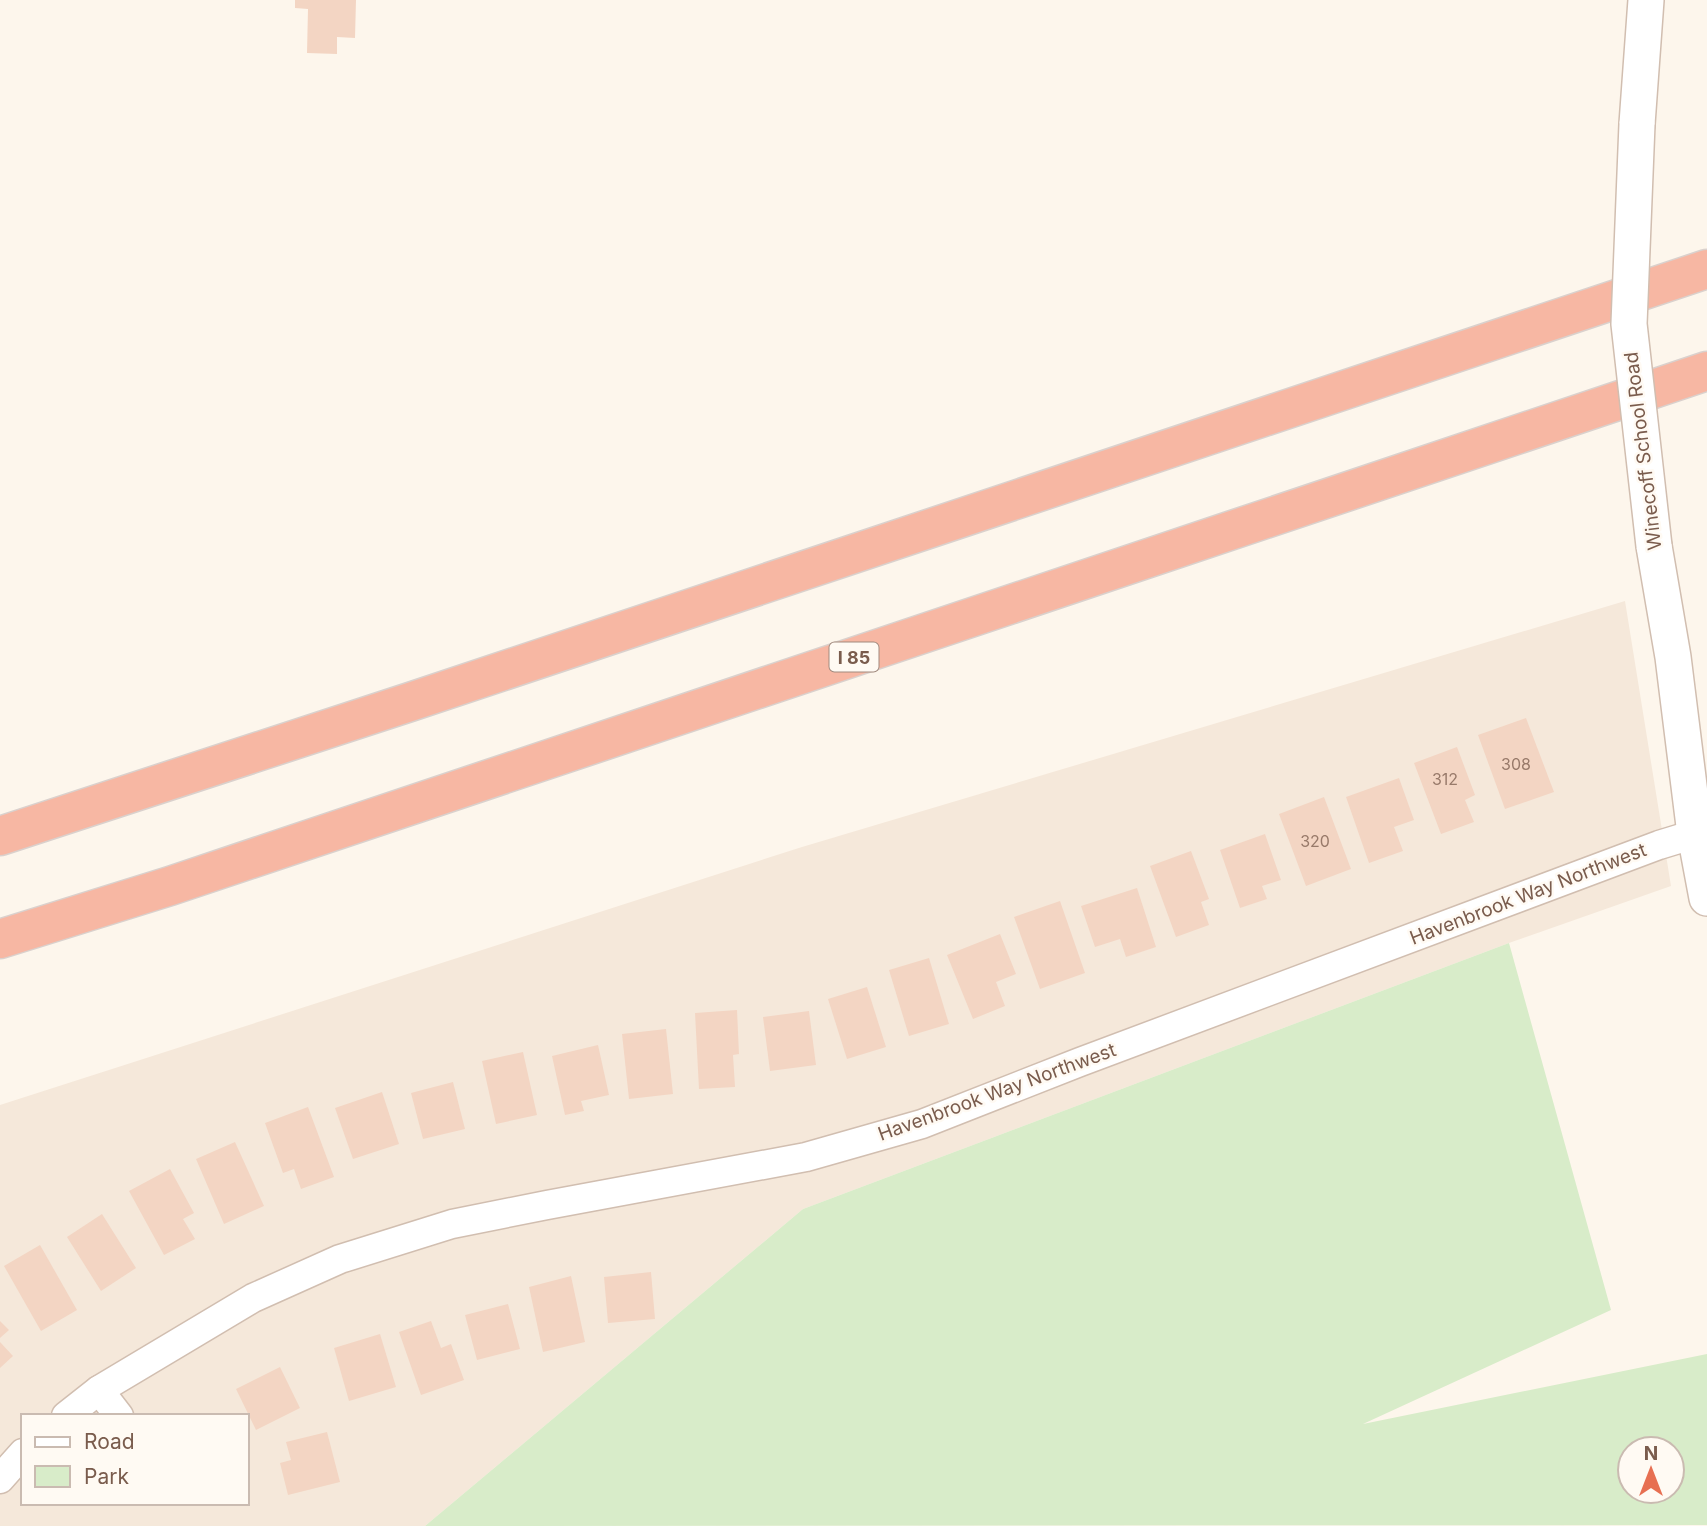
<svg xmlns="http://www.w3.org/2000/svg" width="1707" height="1526" font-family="Inter,sans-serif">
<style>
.residential{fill:#f5e8da;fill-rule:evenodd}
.green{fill:#d8ecc9;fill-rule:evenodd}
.building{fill:#f3d5c3}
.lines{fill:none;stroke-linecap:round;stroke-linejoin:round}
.minor-casing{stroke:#d1beb0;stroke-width:31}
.tertiary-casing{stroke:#d1beb0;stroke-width:38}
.motorway-casing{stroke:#dad1cd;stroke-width:41}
.minor{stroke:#fff;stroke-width:28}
.tertiary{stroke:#fff;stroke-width:35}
.motorway{stroke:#f7b7a3;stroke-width:38}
.tertiary-bridge-casing{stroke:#d1beb0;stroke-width:38;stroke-linecap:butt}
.tertiary-bridge{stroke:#fff;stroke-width:35}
.labels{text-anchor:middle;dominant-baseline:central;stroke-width:5;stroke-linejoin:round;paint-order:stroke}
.number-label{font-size:16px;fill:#987a6a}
.shield{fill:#fffaf3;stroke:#a28b7f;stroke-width:2}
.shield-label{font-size:18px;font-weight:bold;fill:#7a5c4d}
.street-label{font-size:19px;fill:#7a5c4d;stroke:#fffaf3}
</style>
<rect width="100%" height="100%" fill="#fdf6ec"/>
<!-- residential -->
<path class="residential" d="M 1625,601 L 1671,886 L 1509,943 L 803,1209 L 425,1526 L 0,1526 L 0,1105 L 802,847 ZM 23,1416 L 247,1416 L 247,1503 L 23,1503 Z"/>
<!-- green -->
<path class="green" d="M 1509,943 L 1611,1310 L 1363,1424 L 1707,1354 L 1707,1525 L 425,1526 L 803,1209 ZM 1630,1449 L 1672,1449 L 1672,1491 L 1630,1491 Z"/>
<!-- building -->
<g class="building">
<polygon points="295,0 356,0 355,38 337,37 337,54 307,53 308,9 295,8"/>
<polygon points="1526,718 1554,792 1505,809 1478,735"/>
<polygon points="1457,747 1475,795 1465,800 1474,822 1441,834 1414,763"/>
<polygon points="1399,778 1414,820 1394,827 1403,851 1369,863 1346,797"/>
<polygon points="1324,797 1351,869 1306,886 1279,814"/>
<polygon points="1265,834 1281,880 1262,886 1267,899 1240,908 1220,850"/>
<polygon points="1191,851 1209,899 1201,902 1209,925 1176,937 1150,866"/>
<polygon points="1137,888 1156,947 1126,957 1120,939 1095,947 1081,906"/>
<polygon points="1060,901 1085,973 1040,989 1014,917"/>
<polygon points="1000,934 1016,974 996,982 1005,1006 973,1019 947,955"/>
<polygon points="929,958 949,1024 909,1036 889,970"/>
<polygon points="867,987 886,1047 847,1059 828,999"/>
<polygon points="737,1010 739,1054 733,1055 735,1087 699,1089 695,1013"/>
<polygon points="809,1011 816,1065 770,1071 763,1017"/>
<polygon points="666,1029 673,1094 629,1099 622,1034"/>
<polygon points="598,1045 609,1095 581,1101 584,1111 565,1115 552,1056"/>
<polygon points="523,1052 537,1115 496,1124 482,1061"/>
<polygon points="453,1082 465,1129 423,1139 411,1093"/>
<polygon points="382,1092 399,1144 353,1159 335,1108"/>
<polygon points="308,1107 334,1177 301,1189 294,1169 283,1173 265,1123"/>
<polygon points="235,1142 264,1206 224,1224 196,1159"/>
<polygon points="170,1169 194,1213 183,1219 195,1239 164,1255 129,1191"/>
<polygon points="102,1214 136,1268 101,1291 67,1237"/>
<polygon points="40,1245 77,1310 41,1331 4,1266"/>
<polygon points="651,1272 655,1319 608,1323 604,1277"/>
<polygon points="571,1276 585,1342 543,1352 529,1287"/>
<polygon points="508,1304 520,1349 477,1360 465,1315"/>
<polygon points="0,1321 9,1330 0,1338"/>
<polygon points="431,1321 441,1348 451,1344 464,1380 421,1395 399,1332"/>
<polygon points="380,1334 396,1387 349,1401 334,1348"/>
<polygon points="0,1342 13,1356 0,1368"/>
<polygon points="280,1367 300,1408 256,1430 236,1389"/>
<polygon points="327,1432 340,1482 288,1495 280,1463 291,1460 286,1442"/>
</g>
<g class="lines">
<defs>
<g id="minor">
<polyline points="99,1390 119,1416"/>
<polyline points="66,1416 99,1390 253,1298 340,1259 452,1224 547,1205 806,1157 922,1124 1080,1062 1659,845 1695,834"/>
<polyline points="0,1479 23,1453"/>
</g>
<g id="tertiary">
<polyline points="1637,124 1646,0"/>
<polyline points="1654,546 1673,657 1695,834 1707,898"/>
</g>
<g id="motorway">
<polyline points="0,836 410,702 1707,269"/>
<polyline points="0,939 170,886 1707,371"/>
</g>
</defs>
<!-- minor casing -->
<use href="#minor" class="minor-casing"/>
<!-- tertiary casing -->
<use href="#tertiary" class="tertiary-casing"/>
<!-- motorway casing -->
<use href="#motorway" class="motorway-casing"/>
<!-- minor -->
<use href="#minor" class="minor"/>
<!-- tertiary -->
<use href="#tertiary" class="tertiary"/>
<!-- motorway -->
<use href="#motorway" class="motorway"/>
<defs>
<polyline id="tertiary-bridge" points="1637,124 1629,324 1654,546"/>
</defs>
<!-- tertiary-bridge casing -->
<use href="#tertiary-bridge" class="tertiary-bridge-casing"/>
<!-- tertiary-bridge -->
<use href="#tertiary-bridge" class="tertiary-bridge"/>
</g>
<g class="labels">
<!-- number labels -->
<g class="number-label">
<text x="1516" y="764">308</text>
<text x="1445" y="779">312</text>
<text x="1315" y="841">320</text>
</g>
<!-- shield labels -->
<rect class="shield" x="829.5" y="642.5" width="49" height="29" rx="5"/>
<g class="shield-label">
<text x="854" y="657">I 85</text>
</g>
<!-- street labels -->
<g class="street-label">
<text transform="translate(1643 451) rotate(-97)">Winecoff School Road</text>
<text transform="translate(1528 894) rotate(-21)">Havenbrook Way Northwest</text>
<text transform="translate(997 1092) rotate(-20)">Havenbrook Way Northwest</text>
</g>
</g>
<!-- legend -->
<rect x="21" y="1414" width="228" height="91" fill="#fffaf3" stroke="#cabbb1" stroke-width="2"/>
<rect x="35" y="1437" width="35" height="10" fill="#ffffff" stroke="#cabbb1" stroke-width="2"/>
<text x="84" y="1449" font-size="21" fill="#7a5c4d">Road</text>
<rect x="35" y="1466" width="35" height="21" fill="#d8ecc9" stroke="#cabbb1" stroke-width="2"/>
<text x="84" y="1484" font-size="21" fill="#7a5c4d">Park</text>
<!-- north arrow -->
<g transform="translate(1651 1470)"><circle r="33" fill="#fffaf3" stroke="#cabbb1" stroke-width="2"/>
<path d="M0-5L12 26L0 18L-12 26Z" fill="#e76f51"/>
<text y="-10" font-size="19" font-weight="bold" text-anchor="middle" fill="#7a5c4d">N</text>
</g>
</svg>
